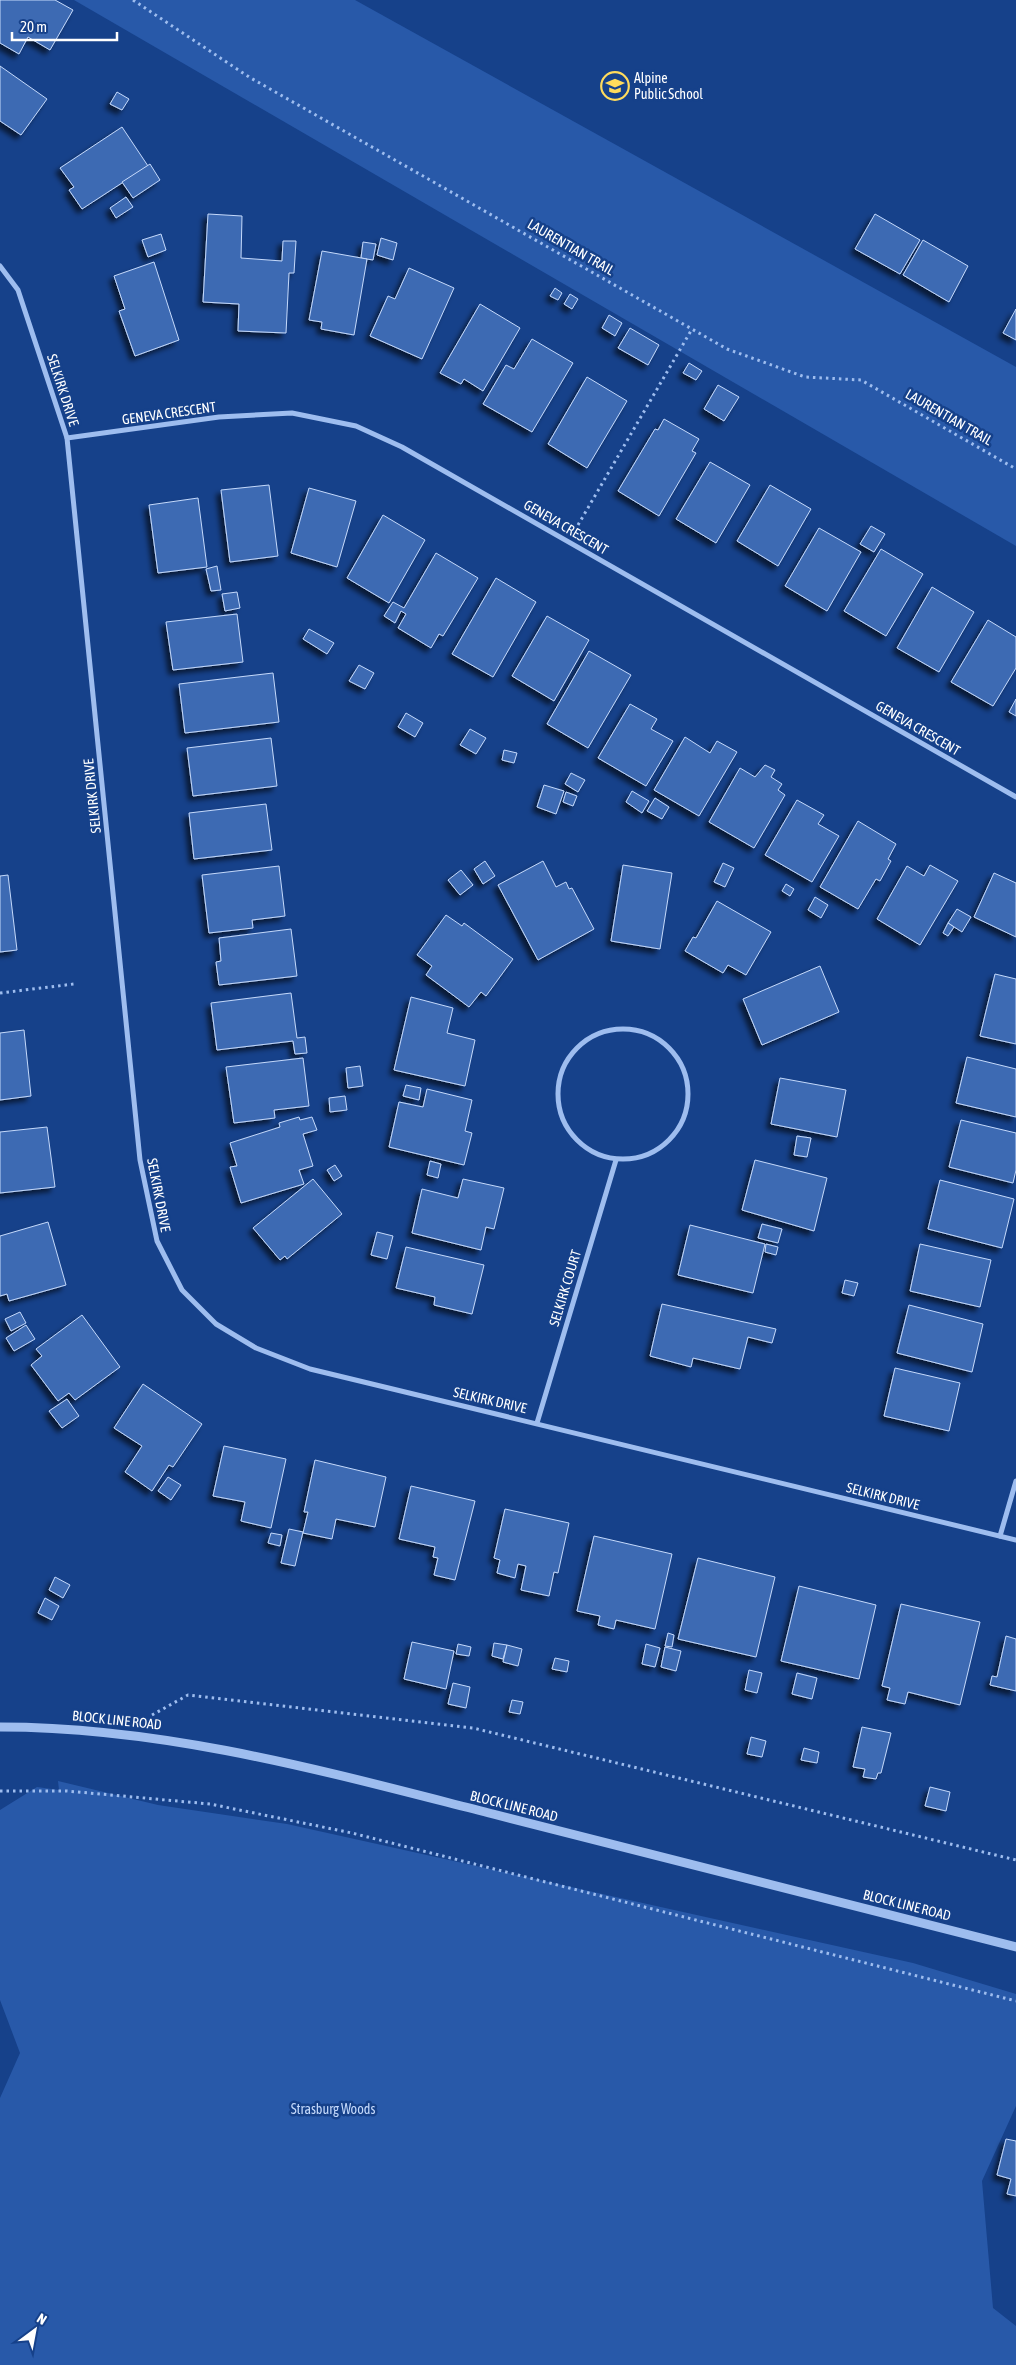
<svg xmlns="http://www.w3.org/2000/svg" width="1016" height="2365" font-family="'Asap Condensed',sans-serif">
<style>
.green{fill:#2859a9}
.building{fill:#3e6ab3;stroke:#c4d9fb;filter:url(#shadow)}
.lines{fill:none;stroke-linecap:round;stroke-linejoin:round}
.path{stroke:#9ebdef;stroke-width:3;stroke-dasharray:2.5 4;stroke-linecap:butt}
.minor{stroke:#9ebdef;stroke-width:5}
.tertiary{stroke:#9ebdef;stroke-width:9}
.labels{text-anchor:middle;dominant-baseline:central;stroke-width:5;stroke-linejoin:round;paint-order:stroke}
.poi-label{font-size:14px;fill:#fff;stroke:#16418a;text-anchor:start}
.street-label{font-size:14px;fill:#fff;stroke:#16418a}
.park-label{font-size:14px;fill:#c4d9fb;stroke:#16418a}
</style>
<defs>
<filter id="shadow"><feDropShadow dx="-4.5" dy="4.5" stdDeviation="2.5" flood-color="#0009"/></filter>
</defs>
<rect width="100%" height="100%" fill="#16418a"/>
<!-- green -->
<g class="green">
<polygon points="74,0 355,0 1016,367 1016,546"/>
<polygon points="58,1781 158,1805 287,1824 913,1963 1016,1994 1016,2106 982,2181 993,2308 1016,2326 1016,2365 0,2365 0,2098 20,2053 0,2000 0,1810 37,1787 59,1790"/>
</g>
<!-- building -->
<g class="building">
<polygon points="0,0 55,0 73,10 50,50 28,37 19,54 0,43"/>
<polygon points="0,66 47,99 21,135 0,121"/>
<polygon points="117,92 129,99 122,110 110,104"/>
<polygon points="122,127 148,166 82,209 69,190 74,187 60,168"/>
<polygon points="150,164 160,180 133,198 122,182"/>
<polygon points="126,197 133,207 116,218 110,208"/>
<polygon points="208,214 242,216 241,258 282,261 283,241 296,241 294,273 289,273 286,333 238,331 239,304 203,302"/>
<polygon points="875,214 920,240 900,274 855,249"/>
<polygon points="161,234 166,250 148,257 142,240"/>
<polygon points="381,238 397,243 393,260 377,255"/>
<polygon points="923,240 968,266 949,302 903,275"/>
<polygon points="363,242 376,244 373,260 361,258"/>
<polygon points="322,251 367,259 354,335 321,329 322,322 309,320"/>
<polygon points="154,262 179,340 135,356 119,311 125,309 114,276"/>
<polygon points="409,268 454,288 422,359 370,336 388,296 395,299"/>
<polygon points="555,288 562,293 558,300 550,296"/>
<polygon points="570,294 578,299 572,309 564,304"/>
<polygon points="480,304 520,328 483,391 464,379 461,384 440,373"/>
<polygon points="1016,309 1016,340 1003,333"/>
<polygon points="609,315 622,323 615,336 602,328"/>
<polygon points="630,328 659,345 648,365 618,348"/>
<polygon points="532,339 573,363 532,432 483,404 506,365 514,369"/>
<polygon points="689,363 702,371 696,380 683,373"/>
<polygon points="587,377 627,401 587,468 548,444"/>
<polygon points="718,385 739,397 724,421 704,409"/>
<polygon points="664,419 699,439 692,451 696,453 659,516 618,491 655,429 658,430"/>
<polygon points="710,462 750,485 716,543 676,519"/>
<polygon points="269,485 278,556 230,562 221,490"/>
<polygon points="770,485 811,509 778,566 737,541"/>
<polygon points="309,488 356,501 337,567 291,553"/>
<polygon points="198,498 207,567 158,573 149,505"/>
<polygon points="383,515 425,540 389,603 347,578"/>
<polygon points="871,526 885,534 874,552 860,544"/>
<polygon points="819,528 861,552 827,611 785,586"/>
<polygon points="881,549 923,574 886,636 844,611"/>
<polygon points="436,553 478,578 443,636 439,634 431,648 398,628 406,614 401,611 395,623 384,616 393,602 404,608"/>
<polygon points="217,566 221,590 211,591 206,569"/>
<polygon points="496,578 536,602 493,677 452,654"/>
<polygon points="932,587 974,612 939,672 897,648"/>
<polygon points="237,592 240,608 225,611 222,594"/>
<polygon points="237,614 243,662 173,670 166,622"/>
<polygon points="547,616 589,640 554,701 512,676"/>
<polygon points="988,620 1016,637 1016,668 993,706 951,682"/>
<polygon points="309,629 334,643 327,654 303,639"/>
<polygon points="589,651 631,675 588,748 547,724"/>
<polygon points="359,665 374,673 365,689 349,681"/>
<polygon points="273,673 279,722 185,733 179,684"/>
<polygon points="1016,699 1016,716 1009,712"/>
<polygon points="630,704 657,719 651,729 673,741 646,786 598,758"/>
<polygon points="406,713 423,723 415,737 398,727"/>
<polygon points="470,729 486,738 476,754 460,745"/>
<polygon points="685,737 710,753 717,741 737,752 699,816 654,790"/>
<polygon points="271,738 277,786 193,796 187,748"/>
<polygon points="504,750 517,753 514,763 502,760"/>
<polygon points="765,765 775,770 771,777 782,784 778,790 785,795 754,848 709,822 740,768 755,777"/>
<polygon points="571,773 585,780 578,792 565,784"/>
<polygon points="544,785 564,791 556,814 537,807"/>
<polygon points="632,791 649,801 642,813 626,802"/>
<polygon points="566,792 577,796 573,806 563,802"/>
<polygon points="655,798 669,807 662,819 647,811"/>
<polygon points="797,800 824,815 818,824 839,836 812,882 765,855"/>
<polygon points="266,804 272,850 194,859 189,813"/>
<polygon points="858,821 896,844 888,859 891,861 880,881 876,879 858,909 820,887"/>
<polygon points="485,861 495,876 483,884 474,869"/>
<polygon points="543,861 556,887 566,882 569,889 572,888 594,929 538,960 498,885"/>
<polygon points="723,863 734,868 725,887 714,882"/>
<polygon points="623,865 672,873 660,949 611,941"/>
<polygon points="930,865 958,881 920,945 877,919 907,866 924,876"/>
<polygon points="279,866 285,916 252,920 253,928 209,933 202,875"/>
<polygon points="461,870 473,885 460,895 448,880"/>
<polygon points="994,873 1016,883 1016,937 974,917"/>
<polygon points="8,875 17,950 0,952 0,876"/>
<polygon points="786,884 794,889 790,896 782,891"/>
<polygon points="815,897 828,905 821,918 808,910"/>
<polygon points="717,901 771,932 746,975 728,965 723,973 685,951 693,937 696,938"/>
<polygon points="957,909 971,917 962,932 948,923"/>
<polygon points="446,915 462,926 464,923 513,959 486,996 481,992 469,1007 426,975 432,966 417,955"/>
<polygon points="948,923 954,927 948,936 943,933"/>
<polygon points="291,929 297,976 219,985 216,962 221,961 219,938"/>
<polygon points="820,966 839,1012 762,1045 743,999"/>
<polygon points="995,974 1016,979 1016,1044 980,1036"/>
<polygon points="291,993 297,1038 305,1037 307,1053 295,1054 293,1041 217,1050 211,1003"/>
<polygon points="411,997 453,1008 447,1033 475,1040 465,1086 394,1070"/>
<polygon points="24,1030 31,1096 0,1100 0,1033"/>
<polygon points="967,1057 1016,1069 1016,1117 956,1103"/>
<polygon points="303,1058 309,1106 274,1110 275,1118 234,1123 226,1067"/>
<polygon points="360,1066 363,1086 348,1088 346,1068"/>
<polygon points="780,1078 846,1090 837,1137 771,1124"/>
<polygon points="406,1085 421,1088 419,1100 403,1096"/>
<polygon points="427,1089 472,1100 465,1131 472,1133 464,1165 389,1147 399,1102 423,1107"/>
<polygon points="345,1096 347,1110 330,1112 329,1098"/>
<polygon points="299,1117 300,1120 312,1117 317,1130 303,1134 313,1166 299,1170 304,1184 241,1203 230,1167 237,1166 230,1143 280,1127 279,1123"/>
<polygon points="961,1120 1016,1133 1016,1170 1013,1183 949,1167"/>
<polygon points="47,1127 55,1187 0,1193 0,1132"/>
<polygon points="797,1136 811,1138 807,1157 794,1155"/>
<polygon points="755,1160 827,1178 814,1231 742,1210"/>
<polygon points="430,1161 441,1164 438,1178 427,1175"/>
<polygon points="335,1165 342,1176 334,1181 327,1170"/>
<polygon points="313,1179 342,1214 287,1259 285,1256 280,1260 253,1228"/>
<polygon points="463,1179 504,1188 494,1229 486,1227 481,1250 412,1233 422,1189 458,1198"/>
<polygon points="940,1180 1014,1199 1002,1248 928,1229"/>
<polygon points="48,1222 66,1285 9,1301 7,1294 0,1296 0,1236"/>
<polygon points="762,1224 782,1229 778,1243 758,1238"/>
<polygon points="690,1225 765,1244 753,1293 678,1275"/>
<polygon points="377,1232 393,1236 387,1259 371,1255"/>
<polygon points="766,1244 778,1247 776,1255 765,1252"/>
<polygon points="920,1244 991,1260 980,1307 910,1291"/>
<polygon points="406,1247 484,1265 472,1314 434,1305 435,1297 396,1288"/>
<polygon points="845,1280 858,1283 854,1296 842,1293"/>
<polygon points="662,1304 776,1329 772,1343 748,1337 740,1369 693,1358 691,1367 650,1356"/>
<polygon points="909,1305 983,1324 972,1372 897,1353"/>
<polygon points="20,1312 26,1323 11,1331 5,1319"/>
<polygon points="82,1315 120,1367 75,1400 69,1393 58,1401 31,1365 42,1356 36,1349"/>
<polygon points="26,1325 35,1339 14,1351 6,1338"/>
<polygon points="895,1368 960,1383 949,1431 884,1416"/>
<polygon points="143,1384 202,1424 173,1467 169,1465 152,1491 125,1472 142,1446 114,1428"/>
<polygon points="67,1399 79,1416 62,1428 49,1411"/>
<polygon points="224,1446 286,1459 271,1528 241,1521 245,1502 213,1496"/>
<polygon points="315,1460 386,1477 375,1527 336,1519 332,1539 303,1533 308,1512 304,1512"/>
<polygon points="168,1477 181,1485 171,1500 158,1491"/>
<polygon points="411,1486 475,1501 455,1580 434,1575 438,1558 433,1557 435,1547 399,1539"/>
<polygon points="505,1509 569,1523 558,1573 554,1572 549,1596 521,1590 526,1566 518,1564 515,1578 497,1573 500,1560 494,1558"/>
<polygon points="289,1529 303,1532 295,1566 281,1563"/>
<polygon points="271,1533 282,1535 280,1546 268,1543"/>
<polygon points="594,1536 672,1554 655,1629 616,1620 614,1629 598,1625 600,1616 577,1611"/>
<polygon points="698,1558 775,1577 756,1657 678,1639"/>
<polygon points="55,1577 70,1585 63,1598 49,1590"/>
<polygon points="799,1586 876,1605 859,1679 781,1661"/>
<polygon points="45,1598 59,1606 52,1620 38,1613"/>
<polygon points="901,1604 980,1622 960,1705 908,1692 905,1704 887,1700 890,1688 882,1686"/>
<polygon points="668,1633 674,1635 672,1647 665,1646"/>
<polygon points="1006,1636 1016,1639 1016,1691 990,1685 992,1676 997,1677"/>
<polygon points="412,1642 454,1651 446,1689 404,1679"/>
<polygon points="494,1643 507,1645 503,1659 492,1656"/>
<polygon points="458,1644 471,1647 469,1656 456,1654"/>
<polygon points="646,1644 660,1648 655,1667 642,1664"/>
<polygon points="507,1645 522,1649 518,1666 503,1662"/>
<polygon points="665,1647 681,1651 676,1671 661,1667"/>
<polygon points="555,1658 569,1661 567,1672 552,1669"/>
<polygon points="749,1670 762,1673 757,1693 745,1690"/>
<polygon points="797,1673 817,1678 812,1699 792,1694"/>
<polygon points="453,1683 470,1687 466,1708 448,1704"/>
<polygon points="512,1700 523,1702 520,1714 509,1712"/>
<polygon points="862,1727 891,1733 881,1773 878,1773 876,1779 863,1777 865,1769 853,1767"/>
<polygon points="751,1737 766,1741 762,1757 747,1754"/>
<polygon points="804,1748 819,1752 817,1763 801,1760"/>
<polygon points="930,1787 950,1792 946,1811 925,1806"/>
<polygon points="1006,2139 1016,2141 1016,2196 1007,2194 1011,2179 997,2175"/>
</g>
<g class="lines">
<!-- path -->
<g class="path">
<polyline points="133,0 249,77 727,349 805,377 861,380 1016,469"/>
<polyline points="578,525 692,329"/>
<polyline points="0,993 74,984"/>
<polyline points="152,1715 188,1695 473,1728 1016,1860"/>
<polyline points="0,1791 67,1791 210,1804 352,1833 1016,2001"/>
</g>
<!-- minor -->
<g class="minor">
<polyline points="0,266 18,290 67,438 140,1160 157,1241 182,1290 216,1324 256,1348 310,1369 1016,1540"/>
<polyline points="67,438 219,417 292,413 356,426 402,447 1016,797"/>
<circle cx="623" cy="1094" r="65"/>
<polyline points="537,1423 616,1160"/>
<polyline points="1000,1536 1016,1481"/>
</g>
<!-- tertiary -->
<path class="tertiary" d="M 0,1727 C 169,1727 331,1773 493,1814 C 668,1858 842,1903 1016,1947"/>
</g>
<!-- icons -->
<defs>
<symbol id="school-ring" viewBox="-11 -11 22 22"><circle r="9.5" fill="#16418a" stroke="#ffdb5c" stroke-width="1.5"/><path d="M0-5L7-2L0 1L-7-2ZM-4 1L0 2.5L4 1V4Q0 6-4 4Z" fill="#ffdb5c"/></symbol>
</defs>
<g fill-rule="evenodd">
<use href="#school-ring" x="599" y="70" width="32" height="32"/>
</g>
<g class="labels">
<!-- poi labels -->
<g class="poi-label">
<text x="634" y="78">Alpine<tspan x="634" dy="16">Public School</tspan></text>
</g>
<!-- street labels -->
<g class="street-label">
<text transform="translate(571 247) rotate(30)">LAURENTIAN TRAIL</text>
<text transform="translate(63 390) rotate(72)">SELKIRK DRIVE</text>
<text transform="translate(169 413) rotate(-8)">GENEVA CRESCENT</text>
<text transform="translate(949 417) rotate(30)">LAURENTIAN TRAIL</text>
<text transform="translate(566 527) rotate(30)">GENEVA CRESCENT</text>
<text transform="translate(918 728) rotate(30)">GENEVA CRESCENT</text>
<text transform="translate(92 796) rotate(-96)">SELKIRK DRIVE</text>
<text transform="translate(159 1195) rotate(79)">SELKIRK DRIVE</text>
<text transform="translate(565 1288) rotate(-73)">SELKIRK COURT</text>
<text transform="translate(490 1400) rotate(13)">SELKIRK DRIVE</text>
<text transform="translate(883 1496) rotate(14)">SELKIRK DRIVE</text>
<text transform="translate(117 1720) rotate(6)">BLOCK LINE ROAD</text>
<text transform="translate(514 1806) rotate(14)">BLOCK LINE ROAD</text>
<text transform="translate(907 1905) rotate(14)">BLOCK LINE ROAD</text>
</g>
<!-- park labels -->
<g class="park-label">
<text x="333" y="2109">Strasburg Woods</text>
</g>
</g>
<!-- north arrow -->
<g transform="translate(35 2330) rotate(32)" stroke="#16418a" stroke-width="4" paint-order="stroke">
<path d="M0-4L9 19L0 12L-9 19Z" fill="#ffffff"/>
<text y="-8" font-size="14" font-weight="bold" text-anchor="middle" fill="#ffffff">N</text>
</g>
<!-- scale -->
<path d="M12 32v8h105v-8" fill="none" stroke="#ffffff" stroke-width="2.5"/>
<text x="20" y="32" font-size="15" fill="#ffffff" stroke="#16418a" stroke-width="4" paint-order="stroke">20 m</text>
</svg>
